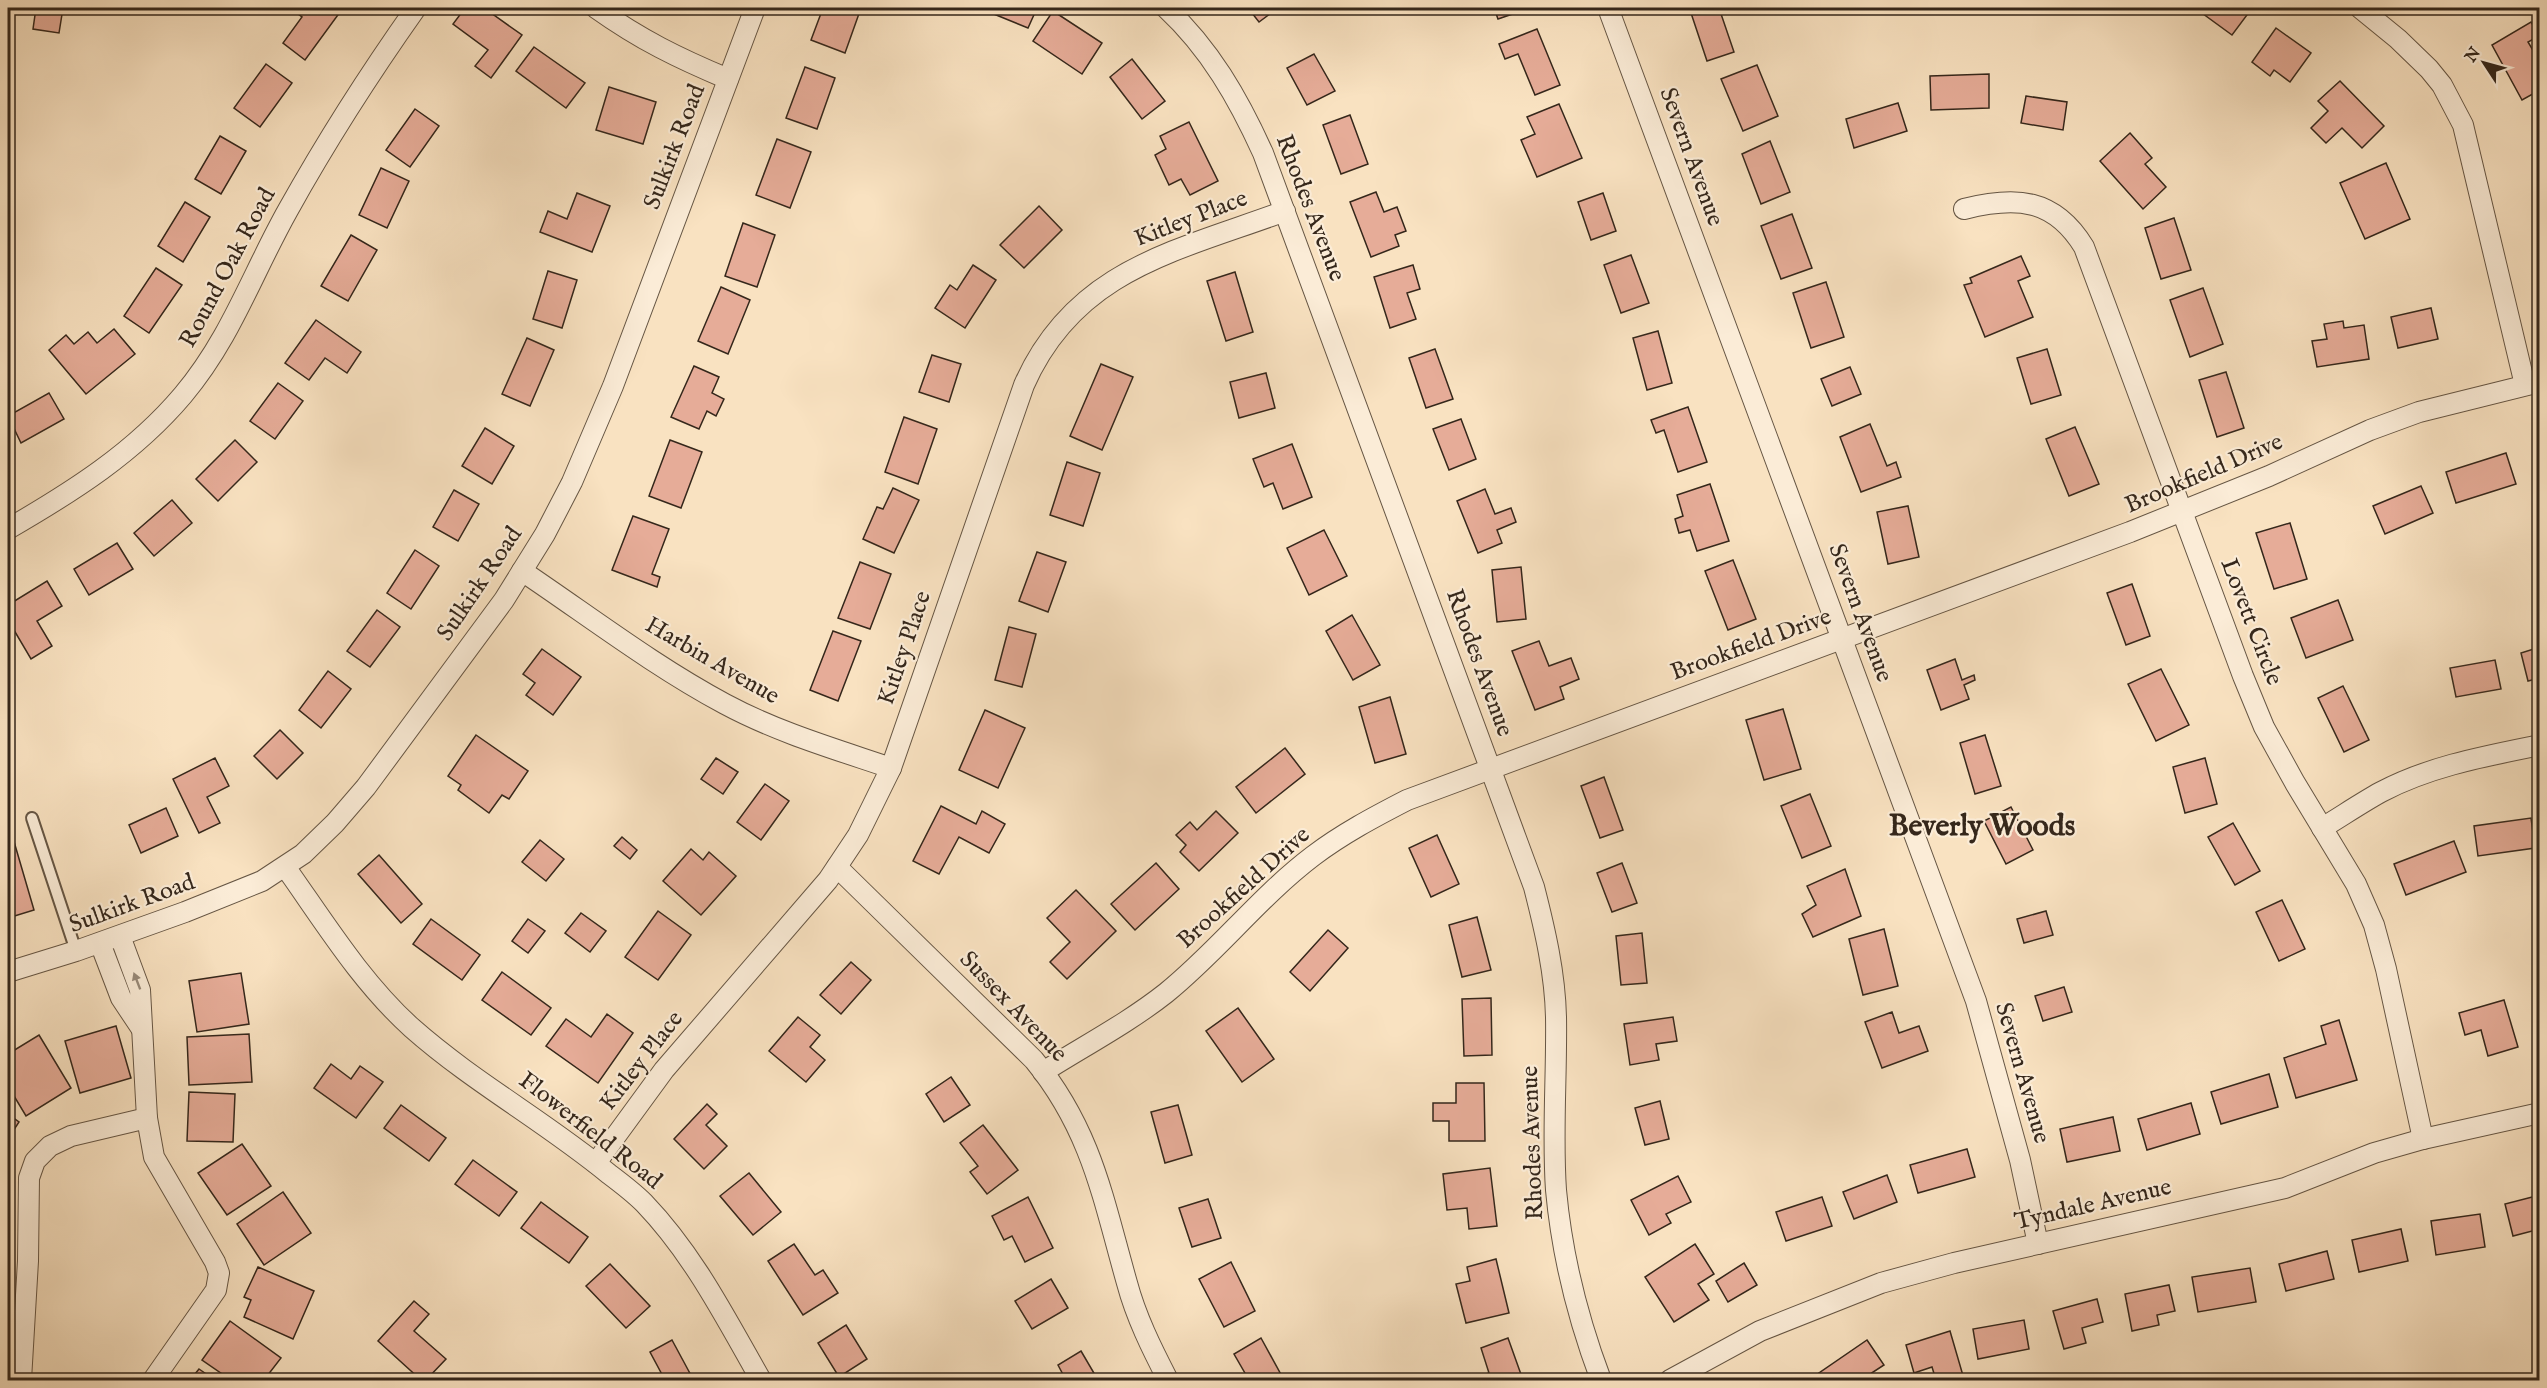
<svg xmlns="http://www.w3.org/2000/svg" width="2547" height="1388" font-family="'IM FELL English',serif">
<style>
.building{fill:#e6ac98;stroke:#35271b;stroke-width:1.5}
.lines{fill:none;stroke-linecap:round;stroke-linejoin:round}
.service-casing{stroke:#665644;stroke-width:14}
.minor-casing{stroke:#665644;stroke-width:22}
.service{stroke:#fbecd7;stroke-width:10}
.minor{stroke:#fbecd7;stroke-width:20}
.oneway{fill:#988a79}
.labels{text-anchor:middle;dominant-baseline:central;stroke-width:4.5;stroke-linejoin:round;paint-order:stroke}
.street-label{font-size:24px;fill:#35271b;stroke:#fbecd7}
.district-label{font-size:30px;font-weight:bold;fill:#35271b;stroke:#fbecd7}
</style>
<rect width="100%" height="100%" fill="#f9e2c1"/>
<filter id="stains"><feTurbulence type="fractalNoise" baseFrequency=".00333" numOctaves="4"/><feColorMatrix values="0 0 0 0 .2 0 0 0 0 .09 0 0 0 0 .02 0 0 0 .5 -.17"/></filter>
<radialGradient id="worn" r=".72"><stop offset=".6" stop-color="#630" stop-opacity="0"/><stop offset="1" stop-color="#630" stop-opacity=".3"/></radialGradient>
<!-- building -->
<g class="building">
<polygon points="36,8 63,8 59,33 33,29"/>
<polygon points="290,8 343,8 305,60 283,43 302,17"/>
<polygon points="465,8 484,8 522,35 491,78 475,66 488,50 453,24"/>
<polygon points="823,8 861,8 845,53 811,40"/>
<polygon points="979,8 1037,8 1028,28"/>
<polygon points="1248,8 1278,8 1259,22"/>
<polygon points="1494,8 1526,8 1527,9 1498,19"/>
<polygon points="1698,8 1719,8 1734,52 1707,61 1690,10"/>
<polygon points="2195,8 2246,8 2250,11 2232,35"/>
<polygon points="2462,8 2474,8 2470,13"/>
<polygon points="1053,11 1102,43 1082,74 1033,41"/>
<polygon points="2531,22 2539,36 2528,42 2540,62 2540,90 2522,100 2492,45"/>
<polygon points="2276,28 2311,53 2290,82 2274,70 2270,76 2252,62"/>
<polygon points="1537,29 1560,85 1535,95 1518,54 1505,59 1499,44"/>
<polygon points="534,47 585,83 566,108 516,71"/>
<polygon points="1314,54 1335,91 1307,105 1287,68"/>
<polygon points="1132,59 1165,101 1142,119 1110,77"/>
<polygon points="266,64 292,83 260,127 234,108"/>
<polygon points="1757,65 1778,116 1743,131 1721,79"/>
<polygon points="805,67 835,78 817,129 786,118"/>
<polygon points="1989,74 1989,108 1931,110 1930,76"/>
<polygon points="2340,81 2384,126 2362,148 2342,128 2326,143 2311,128 2328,111 2318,101"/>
<polygon points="609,87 656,102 643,144 596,130"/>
<polygon points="2026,96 2067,102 2063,130 2021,123"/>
<polygon points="1898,103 1907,131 1854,148 1846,119"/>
<polygon points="1559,104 1582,158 1537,177 1521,140 1535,134 1527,117"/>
<polygon points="415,109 439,126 410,167 386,150"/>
<polygon points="1350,115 1368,164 1341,174 1323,125"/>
<polygon points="1189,122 1218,181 1190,195 1181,179 1169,185 1155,155 1166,149 1160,136"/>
<polygon points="2130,133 2152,158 2145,164 2166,187 2143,209 2100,161"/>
<polygon points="220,136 246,151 221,194 195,179"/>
<polygon points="777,139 811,152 790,208 756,195"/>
<polygon points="1770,141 1790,192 1761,204 1742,154"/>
<polygon points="2386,163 2410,219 2365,239 2340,183"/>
<polygon points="381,168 409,181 387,228 359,215"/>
<polygon points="1376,192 1384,212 1397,207 1406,231 1395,235 1399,246 1371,257 1350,202"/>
<polygon points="577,193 610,206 592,252 540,232 548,211 567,219"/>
<polygon points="1603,193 1616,231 1591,240 1578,202"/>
<polygon points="185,202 210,217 183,262 158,246"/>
<polygon points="1039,206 1062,230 1024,268 1000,245"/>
<polygon points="1792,214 1812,268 1781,279 1761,226"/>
<polygon points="2174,218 2191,270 2161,279 2145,228"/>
<polygon points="743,223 775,235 757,287 725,276"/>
<polygon points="351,235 377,250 348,301 321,286"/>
<polygon points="1631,255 1649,303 1621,313 1604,265"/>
<polygon points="2021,256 2030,276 2018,281 2033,317 1985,337 1964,285 1972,283 1970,278"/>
<polygon points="973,265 996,280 965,328 935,308 950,285 957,290"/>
<polygon points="1413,265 1420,289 1407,293 1416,319 1390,328 1374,277"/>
<polygon points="156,268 182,285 149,333 124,316"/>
<polygon points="548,271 577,280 562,328 533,319"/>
<polygon points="1235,272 1253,332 1226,341 1207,281"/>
<polygon points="1826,282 1844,337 1811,348 1793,293"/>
<polygon points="721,287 750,300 728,354 698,341"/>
<polygon points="2203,288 2223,344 2190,357 2170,300"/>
<polygon points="2431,308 2438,339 2398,348 2391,317"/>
<polygon points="316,320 361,352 347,373 325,358 309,380 285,363"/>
<polygon points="2343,321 2344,328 2364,325 2369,359 2317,367 2312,341 2327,339 2324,324"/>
<polygon points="114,329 135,354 86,394 49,350 66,335 74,344 88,332 97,343"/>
<polygon points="1658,331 1672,383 1647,390 1633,338"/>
<polygon points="527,338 554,350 530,406 502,394"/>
<polygon points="1435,349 1453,399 1426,408 1409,358"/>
<polygon points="2047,349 2061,395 2031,404 2017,358"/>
<polygon points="932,355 961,364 949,402 919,392"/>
<polygon points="1101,364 1133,377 1102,450 1070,436"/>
<polygon points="694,366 719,377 712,393 724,399 716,416 707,411 699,429 671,417"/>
<polygon points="1850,367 1861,394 1832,406 1821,379"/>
<polygon points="2226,372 2244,428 2217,437 2199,380"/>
<polygon points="1266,373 1275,408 1239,418 1230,382"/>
<polygon points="278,383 303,401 275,439 250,421"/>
<polygon points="49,393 64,419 21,443 8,416"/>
<polygon points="1688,407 1707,462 1678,472 1664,430 1656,433 1651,420"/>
<polygon points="904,417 937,429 918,484 885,472"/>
<polygon points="1461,419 1476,459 1449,470 1433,429"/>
<polygon points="1870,424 1887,466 1896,462 1901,477 1861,492 1840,437"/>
<polygon points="2075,427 2099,484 2069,496 2046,439"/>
<polygon points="485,428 514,446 492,484 462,466"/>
<polygon points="235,440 257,462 218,501 196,479"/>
<polygon points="670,440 702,452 681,508 649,496"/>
<polygon points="1292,444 1312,497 1283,509 1273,483 1264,487 1253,459"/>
<polygon points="2540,450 2540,474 2533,452"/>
<polygon points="2506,453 2516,484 2456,503 2446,472"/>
<polygon points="1067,462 1100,473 1083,526 1050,515"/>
<polygon points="1710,484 1729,541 1697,551 1690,530 1679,533 1675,519 1683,516 1677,495"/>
<polygon points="2421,486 2433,513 2385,534 2373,506"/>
<polygon points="893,488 919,500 894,553 863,539 877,507 883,509"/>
<polygon points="1485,489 1495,514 1511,508 1516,522 1497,530 1502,543 1478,553 1457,501"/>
<polygon points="454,490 479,504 458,541 433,527"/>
<polygon points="172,500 192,523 154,556 134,533"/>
<polygon points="1908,506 1919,557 1888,564 1877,512"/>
<polygon points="633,516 669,529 652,574 660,577 657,587 612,570"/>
<polygon points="2290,523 2307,579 2274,589 2256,533"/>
<polygon points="1324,530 1347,576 1309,595 1287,548"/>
<polygon points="117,543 133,569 89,595 74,569"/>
<polygon points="415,550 439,566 411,609 387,593"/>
<polygon points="1037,552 1066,562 1048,612 1019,601"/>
<polygon points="1733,560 1756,619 1728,630 1705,571"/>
<polygon points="860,562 891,574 870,629 838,618"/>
<polygon points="1521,567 1526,619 1497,622 1492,570"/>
<polygon points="47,581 62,606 37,621 52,646 31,659 8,620 8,605"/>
<polygon points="2132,584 2150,636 2126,645 2107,593"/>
<polygon points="2338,600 2353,640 2306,658 2291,618"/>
<polygon points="377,610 400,627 370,667 347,651"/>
<polygon points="1352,615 1380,665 1353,680 1326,631"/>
<polygon points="1009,627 1036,634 1022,687 995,680"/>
<polygon points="833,631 861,641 838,701 810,690"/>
<polygon points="1539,641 1549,666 1571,658 1579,679 1560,687 1564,699 1535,710 1512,651"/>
<polygon points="2540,647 2540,678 2528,681 2521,653"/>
<polygon points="542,649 581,677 553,715 526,695 535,683 523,674"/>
<polygon points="1955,659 1962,680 1974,675 1975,680 1964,685 1969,699 1941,710 1927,670"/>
<polygon points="2495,660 2501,689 2456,697 2450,668"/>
<polygon points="2161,669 2189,725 2156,741 2128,684"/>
<polygon points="328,671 351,689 321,728 299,710"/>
<polygon points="2343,686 2369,740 2344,752 2318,698"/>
<polygon points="1390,697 1406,754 1375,763 1359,707"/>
<polygon points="1783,709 1801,769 1764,780 1746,720"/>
<polygon points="985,710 1025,728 998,788 959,770"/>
<polygon points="280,730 303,753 277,779 254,756"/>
<polygon points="476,735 528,771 509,799 502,795 489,813 458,790 461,785 448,776"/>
<polygon points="1985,735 2001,786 1975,794 1960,743"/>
<polygon points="1285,748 1305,774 1256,813 1236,787"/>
<polygon points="215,758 229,786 207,797 220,823 199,833 173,779"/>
<polygon points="716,758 738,772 723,794 701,779"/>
<polygon points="2205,758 2217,804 2185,813 2173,767"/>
<polygon points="1604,777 1623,830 1600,838 1581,786"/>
<polygon points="765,784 789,801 761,840 737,822"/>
<polygon points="1810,794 1831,846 1802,858 1781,806"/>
<polygon points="941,806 976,824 982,811 1005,824 989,853 959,837 939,874 913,861"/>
<polygon points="2011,807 2033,850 2006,864 1984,821"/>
<polygon points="166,808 178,836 141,853 129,825"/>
<polygon points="1216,811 1238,833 1199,871 1180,852 1186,845 1176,835 1190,822 1197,830"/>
<polygon points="2531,818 2535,848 2478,856 2474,826"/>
<polygon points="8,821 34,910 8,918"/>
<polygon points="2233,823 2260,871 2235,885 2208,837"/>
<polygon points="1437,835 1459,884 1431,897 1409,848"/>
<polygon points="622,837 637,850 630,859 614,846"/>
<polygon points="540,840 564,859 546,881 522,862"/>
<polygon points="2454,841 2466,872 2406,895 2394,864"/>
<polygon points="691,849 703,860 709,852 736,876 701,915 663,881"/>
<polygon points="379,855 422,904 401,923 358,874"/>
<polygon points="1156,863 1179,889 1135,930 1111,904"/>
<polygon points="1622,863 1637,903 1612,912 1597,873"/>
<polygon points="1845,869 1861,916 1813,937 1802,914 1816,905 1807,886"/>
<polygon points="1076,890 1116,931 1067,979 1050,962 1070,942 1047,918"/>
<polygon points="2282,900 2305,949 2279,961 2256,912"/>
<polygon points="658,911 691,935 658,980 625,957"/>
<polygon points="2046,911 2053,935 2024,943 2017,919"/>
<polygon points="581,913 606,931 590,952 565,933"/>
<polygon points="1477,917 1491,970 1462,977 1449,925"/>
<polygon points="431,919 480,955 462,980 413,944"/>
<polygon points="528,919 545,931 528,953 512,941"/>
<polygon points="1884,929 1898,986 1863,995 1849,939"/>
<polygon points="1328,930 1348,948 1310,991 1290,972"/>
<polygon points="1642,933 1647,983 1621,985 1616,936"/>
<polygon points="851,962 871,980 841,1014 820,995"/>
<polygon points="502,972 551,1008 531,1035 482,1000"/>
<polygon points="241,973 249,1024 197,1032 189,981"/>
<polygon points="2064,987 2072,1012 2043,1021 2035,996"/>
<polygon points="1491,998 1492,1055 1464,1056 1462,999"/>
<polygon points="2504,1000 2518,1047 2488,1056 2481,1030 2465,1035 2459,1013"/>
<polygon points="1238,1008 1274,1059 1242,1082 1206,1031"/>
<polygon points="1892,1012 1899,1033 1919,1026 1928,1051 1882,1068 1865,1022"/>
<polygon points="607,1014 633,1033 598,1083 546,1046 566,1019 591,1037"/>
<polygon points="798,1017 820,1035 810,1047 825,1060 806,1082 769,1051"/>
<polygon points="1673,1017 1677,1041 1656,1044 1659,1060 1630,1065 1624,1024"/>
<polygon points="2339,1020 2357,1080 2296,1098 2284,1058 2326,1044 2321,1026"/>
<polygon points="116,1026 131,1078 80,1093 65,1041"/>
<polygon points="249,1034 252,1082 189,1085 187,1037"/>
<polygon points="39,1035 71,1088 26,1116 8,1086 8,1054"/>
<polygon points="331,1064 351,1079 360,1066 383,1082 356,1118 314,1088"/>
<polygon points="2269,1074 2278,1107 2221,1124 2211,1092"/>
<polygon points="951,1077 970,1105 944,1122 926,1094"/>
<polygon points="1456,1083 1484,1083 1485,1141 1449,1141 1449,1121 1433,1121 1433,1103 1456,1103"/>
<polygon points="189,1092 235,1094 233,1142 187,1141"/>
<polygon points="1660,1101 1669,1139 1645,1145 1635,1108"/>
<polygon points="2191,1103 2200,1134 2147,1150 2138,1119"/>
<polygon points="707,1104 717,1114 706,1125 727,1146 704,1169 674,1139"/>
<polygon points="401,1105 446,1138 429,1161 384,1128"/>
<polygon points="1178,1105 1192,1155 1165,1163 1151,1112"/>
<polygon points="8,1114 19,1122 8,1139"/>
<polygon points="2113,1117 2120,1151 2067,1162 2060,1129"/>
<polygon points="983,1125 1018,1170 987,1194 970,1172 978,1166 960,1143"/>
<polygon points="242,1144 271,1186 227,1215 198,1173"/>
<polygon points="1967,1149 1975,1177 1918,1193 1910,1165"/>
<polygon points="473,1160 517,1192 499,1216 455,1184"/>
<polygon points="1490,1168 1497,1226 1469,1229 1467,1208 1447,1210 1443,1174"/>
<polygon points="749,1173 781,1212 753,1235 720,1196"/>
<polygon points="1887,1175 1897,1202 1854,1219 1843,1192"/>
<polygon points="1678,1176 1691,1202 1666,1214 1671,1223 1649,1235 1631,1200"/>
<polygon points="283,1192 311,1233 264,1265 237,1224"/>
<polygon points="2540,1195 2540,1229 2513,1236 2505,1204"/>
<polygon points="1028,1197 1053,1248 1025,1262 1012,1236 1004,1240 992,1216"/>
<polygon points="1822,1197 1832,1226 1786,1241 1776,1212"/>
<polygon points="1208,1199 1221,1238 1192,1247 1179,1208"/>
<polygon points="541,1202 588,1237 569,1263 521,1228"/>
<polygon points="2480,1214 2485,1247 2436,1255 2431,1221"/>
<polygon points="2401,1229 2408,1261 2359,1272 2352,1240"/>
<polygon points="794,1244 815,1275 823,1270 838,1293 803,1315 768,1261"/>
<polygon points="1695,1244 1714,1274 1698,1284 1709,1300 1674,1322 1645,1277"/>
<polygon points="2327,1251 2334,1279 2286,1291 2279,1264"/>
<polygon points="1496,1259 1509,1313 1466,1323 1456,1284 1470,1281 1467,1267"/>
<polygon points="1231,1262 1255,1311 1224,1327 1199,1279"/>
<polygon points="1744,1263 1757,1285 1728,1302 1716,1281"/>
<polygon points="610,1264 650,1306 626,1328 586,1286"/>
<polygon points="258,1267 314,1291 293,1339 244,1317 251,1300 244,1297"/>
<polygon points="2250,1268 2256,1302 2198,1312 2192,1277"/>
<polygon points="1051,1279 1068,1308 1032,1329 1015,1301"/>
<polygon points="2169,1285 2175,1311 2157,1315 2159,1325 2132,1331 2125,1294"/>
<polygon points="2097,1299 2103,1322 2082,1328 2086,1343 2064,1349 2053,1311"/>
<polygon points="414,1301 429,1314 414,1331 446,1359 426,1380 421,1380 378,1341"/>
<polygon points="2024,1320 2029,1349 1978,1359 1973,1329"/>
<polygon points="230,1321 281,1358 264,1380 231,1380 202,1360"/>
<polygon points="846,1325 867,1359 839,1377 818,1343"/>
<polygon points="1950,1331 1964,1379 1936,1380 1932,1367 1914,1373 1906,1345"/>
<polygon points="1261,1338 1284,1380 1249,1380 1234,1354"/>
<polygon points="1508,1338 1523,1380 1478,1380 1477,1377 1489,1373 1481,1348"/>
<polygon points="672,1340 693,1379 690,1380 665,1380 650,1352"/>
<polygon points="1867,1340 1884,1365 1861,1380 1824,1380 1819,1373"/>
<polygon points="1081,1351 1098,1380 1066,1380 1058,1365"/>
<polygon points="199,1369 215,1380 190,1380"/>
</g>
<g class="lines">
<defs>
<polyline id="service" points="32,818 76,951"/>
<g id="minor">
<path d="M 596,8 C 641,40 678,58 728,79"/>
<path d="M 1166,8 C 1210,49 1238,98 1263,153 L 1534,887 C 1545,930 1555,973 1556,1017 C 1557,1075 1552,1133 1556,1190 C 1562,1256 1578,1319 1601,1380"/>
<polyline points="1608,8 1976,1001 2020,1160 2038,1244"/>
<polyline points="2360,8 2398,39 2429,69 2442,85 2463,125 2525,385"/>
<path d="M 1964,209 C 2016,196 2054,198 2084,247 L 2243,676 L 2264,727 L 2295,783 L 2356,884 L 2374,925 L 2386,969 L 2423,1139"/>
<path d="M 8,529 C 72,492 134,453 183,395 C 231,338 252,274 288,210 C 327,140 370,73 416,8"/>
<path d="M 522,571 C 589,616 654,666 725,704 C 777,732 835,749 891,768"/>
<path d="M 2322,828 C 2342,816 2361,803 2381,792 C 2430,766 2486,756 2540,745"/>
<path d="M 837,867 L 1034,1060 C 1092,1131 1103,1199 1127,1283 C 1136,1317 1152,1349 1168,1380"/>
<path d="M 286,868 C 325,923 361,982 412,1028 C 473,1082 546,1122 609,1174 C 621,1183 633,1192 644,1203 C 694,1255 726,1319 761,1380"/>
<polyline points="120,936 140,990 147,1118 154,1157 215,1262 219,1273 216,1290 153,1380"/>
<polyline points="100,943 121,998 141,1028"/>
<polyline points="8,972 76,951 185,912 262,881 303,854 335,823 366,787 504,600 545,534 572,482 613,386 755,8"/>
<path d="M 1043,1072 C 1084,1046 1128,1023 1166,993 C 1218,951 1259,897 1313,856 C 1342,834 1374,817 1407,800 L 2130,532 L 2269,476 L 2370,430 L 2419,412 L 2540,382"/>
<path d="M 596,1163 L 664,1070 L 828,880 L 858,835 L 891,768 L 1024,385 C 1075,269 1177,251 1285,211"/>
<polyline points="21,1380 28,1261 29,1178 35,1161 50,1146 71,1136 147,1118"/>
<polyline points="1670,1380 1760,1331 1881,1283 1954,1263 2285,1188 2374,1153 2423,1139 2540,1113"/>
</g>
</defs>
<!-- service casing -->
<use href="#service" class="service-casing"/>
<!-- minor casing -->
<use href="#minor" class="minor-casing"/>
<!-- service -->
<use href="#service" class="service"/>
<!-- minor -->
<use href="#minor" class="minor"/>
</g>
<!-- one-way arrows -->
<defs><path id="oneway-solid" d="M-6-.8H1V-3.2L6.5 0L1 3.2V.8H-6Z" transform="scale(1.5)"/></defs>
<use class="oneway" href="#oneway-solid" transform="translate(137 981) rotate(-111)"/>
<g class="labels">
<!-- street labels -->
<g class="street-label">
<text transform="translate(675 147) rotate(-69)">Sulkirk Road</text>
<text transform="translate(1691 157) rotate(70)">Severn Avenue</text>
<text transform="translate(1310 208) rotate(69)">Rhodes Avenue</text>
<text transform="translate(1191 219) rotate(-21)">Kitley Place</text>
<text transform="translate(228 268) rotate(-62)">Round Oak Road</text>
<text transform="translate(2204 474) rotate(-23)">Brookfield Drive</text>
<text transform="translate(480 584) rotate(-56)">Sulkirk Road</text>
<text transform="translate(1860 613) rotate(70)">Severn Avenue</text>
<text transform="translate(2251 622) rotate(69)">Lovett Circle</text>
<text transform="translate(1751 645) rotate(-20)">Brookfield Drive</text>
<text transform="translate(905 648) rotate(-71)">Kitley Place</text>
<text transform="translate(712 661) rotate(30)">Harbin Avenue</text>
<text transform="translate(1479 663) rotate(70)">Rhodes Avenue</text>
<text transform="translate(1244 888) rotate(-42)">Brookfield Drive</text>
<text transform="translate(132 904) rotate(-20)">Sulkirk Road</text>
<text transform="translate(1013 1007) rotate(46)">Sussex Avenue</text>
<text transform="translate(642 1061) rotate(-52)">Kitley Place</text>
<text transform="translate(2022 1073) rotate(74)">Severn Avenue</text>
<text transform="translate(590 1131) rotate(38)">Flowerfield Road</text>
<text transform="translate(1533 1143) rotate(-92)">Rhodes Avenue</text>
<text transform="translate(2093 1205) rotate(-13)">Tyndale Avenue</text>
</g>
<!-- district labels -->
<g class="district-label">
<text x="1982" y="827">Beverly Woods</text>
</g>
</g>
<!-- margin -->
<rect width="2547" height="1388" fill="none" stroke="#f9e2c1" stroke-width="30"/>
<rect x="9" y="9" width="2529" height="1370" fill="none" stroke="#35271b" stroke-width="3"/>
<rect x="15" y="15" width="2517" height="1358" fill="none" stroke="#35271b" stroke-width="1.5"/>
<!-- north arrow -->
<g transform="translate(2484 63) rotate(306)" stroke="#fbecd7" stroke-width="4.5" paint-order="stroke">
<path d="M0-4.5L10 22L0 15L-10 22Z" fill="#35271b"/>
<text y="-9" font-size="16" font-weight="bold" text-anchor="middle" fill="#35271b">N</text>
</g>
<rect width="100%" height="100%" filter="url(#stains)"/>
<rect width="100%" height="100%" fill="url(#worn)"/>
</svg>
